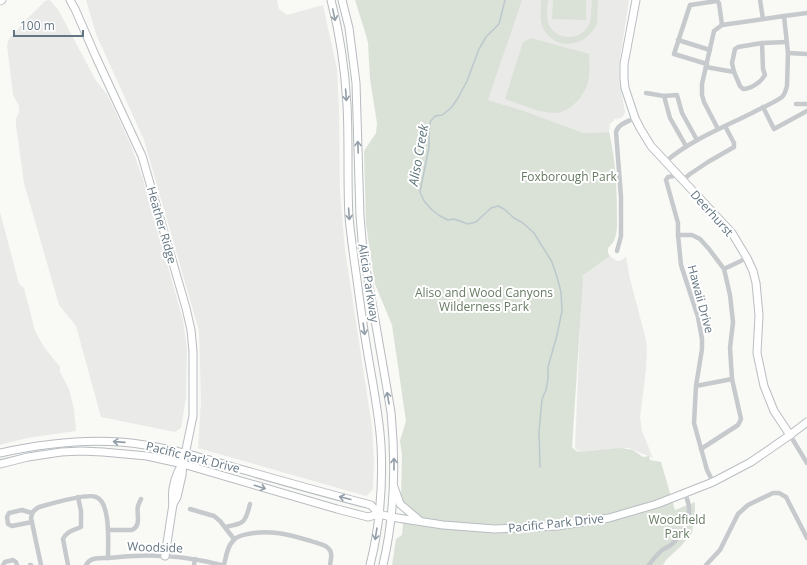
<svg xmlns="http://www.w3.org/2000/svg" width="807" height="565" font-family="'Open Sans',sans-serif">
<style>
.built{fill:#eaeae9}
.green{fill:#dae1d7}
.lines{fill:none;stroke-linecap:round;stroke-linejoin:round}
.stream{stroke:#bcc9cc;stroke-width:1.5}
.secondary-casing{stroke:#b8bec2;stroke-width:9}
.primary-casing{stroke:#b7bcc0;stroke-width:9}
.street{stroke:#c6cacd;stroke-width:4.5}
.secondary{stroke:#fff;stroke-width:7}
.primary{stroke:#fff;stroke-width:7}
.oneway{stroke:#929ea8}
.labels{text-anchor:middle;dominant-baseline:central;stroke-width:4;stroke-linejoin:round;paint-order:stroke}
.park-label{font-size:12px;fill:#677a62;stroke:#fff}
.street-label{font-size:12px;fill:#637582;stroke:#fff}
.water-label{font-size:13px;font-style:italic;fill:#5e757c;stroke:#fff}
</style>
<rect width="100%" height="100%" fill="#f9f9f6"/>
<!-- built -->
<g class="built">
<polygon points="49,0 51,1 59,11 96,81 107,94 130,143 143,179 183,320 187,349 186,398 181,428 175,432 101,417 76,326 59,305 24,183 16,125 16,119 19,112 19,106 13,95 7,45 9,39 27,19 45,1"/>
<polygon points="86,0 277,0 279,9 287,15 323,5 337,69 339,109 340,193 345,250 372,427 374,461 373,489 366,496 198,448 201,402 199,331 144,140 96,34"/>
<polygon points="521,0 629,0 619,65 619,76 621,90 625,112 624,115 621,118 615,119 610,124 609,132 584,133 521,110 488,100"/>
<polygon points="0,212 19,284 24,288 35,331 44,347 60,367 60,372 69,389 74,409 76,431 27,438 0,445"/>
<polygon points="610,256 617,261 622,260 626,256 630,279 646,340 647,349 646,369 640,418 642,431 653,458 629,448 579,452 575,448 582,276"/>
</g>
<!-- green -->
<g class="green">
<path d="M 355,0 L 522,0 L 488,100 L 521,110 L 584,133 L 609,132 C 616,160 617,191 617,220 C 617,226 617,233 615,238 C 614,242 611,245 608,248 L 608,253 L 610,256 L 582,276 L 583,278 L 572,447 L 575,450 L 578,452 L 621,448 L 633,450 L 643,457 L 649,456 L 650,460 L 661,462 L 675,510 L 695,502 L 695,513 L 692,533 L 681,546 L 666,560 L 663,565 L 392,565 L 396,539 L 402,535 L 405,504 L 401,498 L 402,455 L 400,441 L 406,421 L 392,325 L 375,284 L 366,224 L 364,151 L 376,133 L 377,123 L 370,79 L 368,43 L 366,35 Z"/>
<path d="M 541,0 L 548,0 C 547,8 546,17 549,25 C 557,41 581,41 589,25 C 592,17 591,8 592,0 L 598,0 L 597,24 L 596,25 C 586,47 555,52 543,28 C 539,20 541,9 541,0 Z"/>
<polygon points="553,0 586,0 586,20 552,19"/>
<path d="M 531,38 L 589,54 C 589,61 590,69 589,76 C 588,92 573,111 556,113 C 542,114 519,104 505,99 L 523,42 Z"/>
</g>
<g class="lines">
<!-- stream -->
<polyline class="stream" points="505,0 499,24 486,37 479,49 467,81 458,98 451,108 442,115 435,116 430,122 429,133 429,147 420,192 424,201 432,210 440,216 448,220 454,219 468,224 476,222 491,208 498,206 504,209 514,218 523,223 534,233 552,262 557,277 561,292 562,311 557,335 548,367 548,379 546,390 542,399 539,432 540,467"/>
<defs>
<g id="secondary">
<polyline points="70,0 75,9 96,57 142,156 186,308 191,330 193,351 193,416 183,464 182,475 177,497 173,504"/>
<polyline points="636,0 624,64 624,78 625,88 635,118 640,128 651,146 732,233 747,258 753,271 756,283 759,315 757,353 764,386 774,411 790,435"/>
<polyline points="0,1 2,0"/>
<polyline points="394,487 400,504 420,521"/>
<polyline points="391,517 443,525 495,529 557,526 609,518 657,504 713,482 751,462 790,435 807,422"/>
<path d="M 165,556 L 173,504 C 171,491 175,476 182,464"/>
</g>
<g id="primary">
<path d="M 331,0 C 340,34 345,69 347,105 C 349,142 347,179 349,217 C 351,238 354,259 357,280 C 360,303 363,326 367,349 C 372,381 379,412 381,445 C 383,485 380,526 370,565"/>
<path d="M 342,0 L 349,28 L 356,83 L 360,216 L 363,251 L 391,412 C 396,464 395,514 383,565"/>
<path d="M 0,453 C 41,444 79,439 120,442 C 159,445 196,456 233,467 C 279,480 324,493 371,505 L 379,514"/>
<polyline points="0,464 28,457 61,452 81,451 103,452 147,456 183,464 337,509 368,517 379,514 391,517"/>
</g>
</defs>
<!-- secondary casing -->
<use href="#secondary" class="secondary-casing"/>
<!-- primary casing -->
<use href="#primary" class="primary-casing"/>
<!-- street -->
<g class="street">
<polyline points="760,0 763,19"/>
<polyline points="784,16 807,13"/>
<polyline points="678,40 710,50"/>
<polyline points="788,53 807,54"/>
<polyline points="707,64 674,54 690,5 717,1 719,3 722,25"/>
<path d="M 706,67 L 734,72 L 740,86 L 743,89 C 751,89 761,82 765,75 L 763,69 L 762,43"/>
<polyline points="734,72 732,63 735,49 738,47 762,43 787,42"/>
<polyline points="646,93 664,96 670,118 686,146"/>
<polyline points="664,96 677,95 682,113 697,140"/>
<polyline points="796,104 807,104"/>
<polyline points="763,107 774,129 807,111"/>
<path d="M 665,162 C 691,140 722,128 752,113 C 761,108 774,103 782,97 C 785,94 786,90 787,86 L 788,53 L 784,16 L 722,25 L 714,31 L 702,84 L 702,95 L 704,102 L 718,129"/>
<polyline points="678,175 668,177 666,180 678,223 678,235 681,265 698,317 702,339 702,349 696,386 694,423 707,470 713,482"/>
<polyline points="683,180 690,174 708,162 734,147 734,143 725,126"/>
<polyline points="678,235 692,235 700,239 709,249 724,269 730,295 733,322 730,348 732,379 741,419 738,425 701,449"/>
<path d="M 617,251 L 621,236 L 621,197 L 616,132 C 618,124 627,122 635,118"/>
<polyline points="724,269 747,258"/>
<polyline points="696,386 732,379"/>
<polyline points="790,435 807,463"/>
<polyline points="190,509 214,516 220,521 234,539"/>
<polyline points="32,513 22,510 9,513 7,517 8,524 12,526 32,522"/>
<path d="M 225,527 C 244,523 245,524 250,504"/>
<path d="M 108,530 L 132,530 C 142,525 136,514 138,506 C 139,503 140,501 141,499"/>
<polyline points="3,565 5,562 13,560 16,562 17,565"/>
<polyline points="30,565 31,565"/>
<path d="M 41,565 L 31,518 C 32,512 34,510 39,507 C 50,504 87,493 96,497 C 111,502 108,544 108,558"/>
<path d="M 68,565 L 63,539 C 67,531 74,530 81,527 L 81,511 L 78,497"/>
<path d="M 86,565 C 90,557 100,558 108,558 C 147,553 184,555 221,565"/>
<polyline points="194,565 195,559"/>
<path d="M 224,565 C 226,557 227,546 234,540 C 237,536 243,535 248,534 C 270,529 290,535 311,541 C 316,543 324,544 328,548 C 333,552 331,559 330,565"/>
<path d="M 649,565 C 652,560 657,555 661,551 C 665,548 669,547 672,544 C 681,536 688,524 689,512 C 690,505 687,499 685,493"/>
<polyline points="706,565 720,550 738,514 748,505 773,493 779,493 786,497 807,538"/>
</g>
<!-- secondary -->
<use href="#secondary" class="secondary"/>
<!-- primary -->
<use href="#primary" class="primary"/>
</g>
<!-- one-way arrows -->
<defs><path id="oneway-shaft" d="M-6 0H5M1.5-3L5.5 0L1.5 3" fill="none" stroke-width="1.6" stroke-linecap="round" stroke-linejoin="round"/></defs>
<g class="oneway">
<use href="#oneway-shaft" transform="translate(334 15) rotate(78)"/>
<use href="#oneway-shaft" transform="translate(346 95) rotate(86)"/>
<use href="#oneway-shaft" transform="translate(358 147) rotate(-92)"/>
<use href="#oneway-shaft" transform="translate(349 214) rotate(86)"/>
<use href="#oneway-shaft" transform="translate(364 329) rotate(82)"/>
<use href="#oneway-shaft" transform="translate(388 398) rotate(-100)"/>
<use href="#oneway-shaft" transform="translate(119 442) rotate(-176)"/>
<use href="#oneway-shaft" transform="translate(394 464) rotate(-90)"/>
<use href="#oneway-shaft" transform="translate(260 487) rotate(17)"/>
<use href="#oneway-shaft" transform="translate(345 498) rotate(-166)"/>
<use href="#oneway-shaft" transform="translate(376 534) rotate(99)"/>
</g>
<g class="labels">
<!-- park labels -->
<g class="park-label">
<text x="569" y="176">Foxborough Park</text>
<text x="484" y="292">Aliso and Wood Canyons<tspan x="484" dy="14">Wilderness Park</tspan></text>
<text x="677" y="519">Woodfield<tspan x="677" dy="14">Park</tspan></text>
</g>
<!-- street labels -->
<g class="street-label">
<text transform="translate(712 213) rotate(48)">Deerhurst</text>
<text transform="translate(162 225) rotate(74)">Heather Ridge</text>
<text transform="translate(369 283) rotate(81)">Alicia Parkway</text>
<text transform="translate(701 299) rotate(75)">Hawaii Drive</text>
<text transform="translate(193 457) rotate(14)">Pacific Park Drive</text>
<text transform="translate(556 523) rotate(-6)">Pacific Park Drive</text>
<text transform="translate(155 547) rotate(2)">Woodside</text>
</g>
<!-- water labels -->
<g class="water-label">
<text transform="translate(418 155) rotate(-80)">Aliso Creek</text>
</g>
</g>
<!-- scale -->
<path d="M14 30v6h69v-6" fill="none" stroke="#637582" stroke-width="2"/>
<text x="20" y="30" font-size="12" fill="#637582" stroke="#ffffff" stroke-width="3" paint-order="stroke">100 m</text>
</svg>
